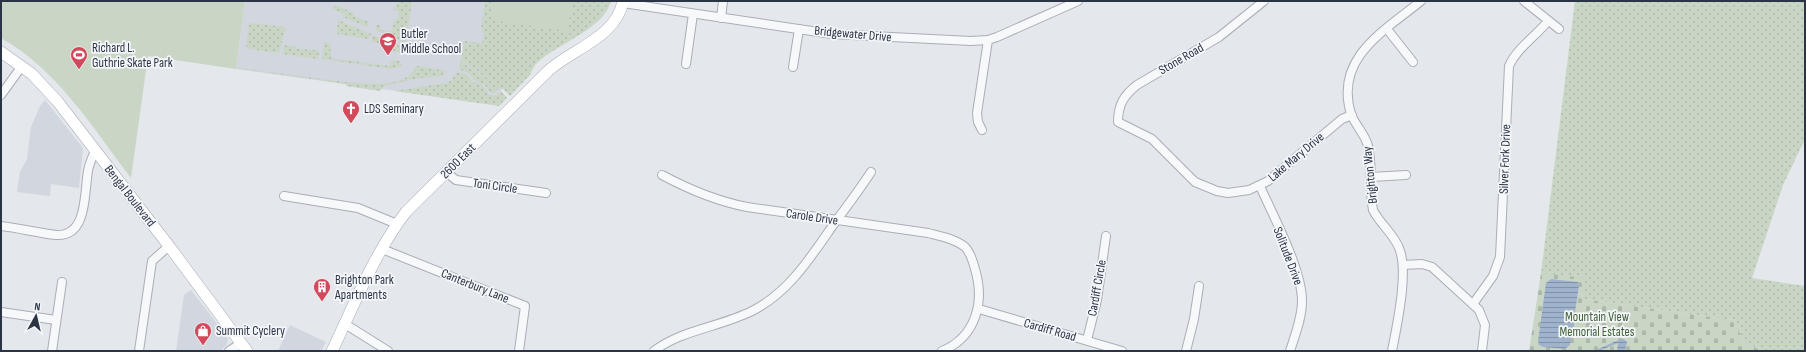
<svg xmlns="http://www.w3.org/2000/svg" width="1806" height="352" font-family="'Sofia Sans Condensed',sans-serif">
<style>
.built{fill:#d2d6de}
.grass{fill:url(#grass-dots)}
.cemetery{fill:url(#cemetery-stones)}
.park{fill:#c9d6c5}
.water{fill:url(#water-rules)}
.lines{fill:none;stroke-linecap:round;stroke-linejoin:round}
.street-casing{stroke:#a9aeb7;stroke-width:10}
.secondary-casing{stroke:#a9aeb7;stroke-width:12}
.street{stroke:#f7f8fa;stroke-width:8}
.secondary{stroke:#fff;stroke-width:11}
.labels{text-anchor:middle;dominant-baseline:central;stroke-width:3.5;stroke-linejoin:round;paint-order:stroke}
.poi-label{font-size:13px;fill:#2b3445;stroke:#f4f6f9;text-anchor:start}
.street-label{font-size:13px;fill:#2b3445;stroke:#f4f6f9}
.park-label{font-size:13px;fill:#3f6138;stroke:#f4f6f9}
</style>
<defs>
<pattern id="grass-dots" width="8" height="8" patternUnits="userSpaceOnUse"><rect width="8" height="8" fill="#c9d6c5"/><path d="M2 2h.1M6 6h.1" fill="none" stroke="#adb8ab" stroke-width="1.8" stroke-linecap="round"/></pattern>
<pattern id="cemetery-stones" width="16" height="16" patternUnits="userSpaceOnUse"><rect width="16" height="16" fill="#c9d6c5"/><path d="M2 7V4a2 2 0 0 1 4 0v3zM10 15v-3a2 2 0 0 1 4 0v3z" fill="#adb8ab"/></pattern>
<pattern id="water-rules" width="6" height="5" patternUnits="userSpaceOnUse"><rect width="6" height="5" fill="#9fb4cc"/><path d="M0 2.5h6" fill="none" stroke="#8293a7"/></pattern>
</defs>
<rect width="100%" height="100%" fill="#e4e7ec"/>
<!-- built -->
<g class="built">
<polygon points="245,1 606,1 531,63 496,95 477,102 236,69"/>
<polygon points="45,100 83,148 79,188 51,184 50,196 17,192 20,172 27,159 31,127 40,106"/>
<polygon points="191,290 228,338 227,344 221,351 176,351 184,295"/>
<polygon points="290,325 326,342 321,351 278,351"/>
</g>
<!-- grass -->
<g class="grass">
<polygon points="398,1 412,1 406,43 375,30 377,25 380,25 380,30 391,32 395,19 398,19 399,11 394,10"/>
<path d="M 485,1 L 611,1 C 604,29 558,43 537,63 C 533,66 532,72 529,76 C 523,83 516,89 510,96 L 501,87 L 494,93 L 490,92 L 484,84 L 474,80 L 468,73 L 459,69 L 460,61 L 499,86 L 461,60 L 464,41 L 482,43 L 484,33 L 481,29 Z"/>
<polygon points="1575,1 1805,1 1805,139 1783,185 1752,278 1805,286 1805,351 1761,351 1744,341 1733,320 1583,299 1541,273"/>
<polygon points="335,5 354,13 353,16 369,22 367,27 343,17 344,14 333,9"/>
<polygon points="338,20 371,34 368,39 337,34"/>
<polygon points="249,23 286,27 279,53 248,49 246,47"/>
<path d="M 373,35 L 405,48 L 407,50 C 403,53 396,53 392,50 L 392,45 L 371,42 Z"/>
<polygon points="324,42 330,43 331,58 389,66 392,60 400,61 402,66 391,69 322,59"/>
<polygon points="284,45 297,47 297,49 317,50 319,52 318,59 282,54"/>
<path d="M 165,58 L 344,82 C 364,83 408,90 416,66 L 419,66 L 447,71 L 441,76 L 414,79 L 384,86 L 380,91 L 346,86 L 346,84 Z"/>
<polygon points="459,72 467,75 472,82 481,84 489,95 496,95 501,91 507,98 499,106 394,91 446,83 452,80 456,73"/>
</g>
<!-- cemetery -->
<polygon class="cemetery" points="1541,273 1585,278 1583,299 1733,320 1744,341 1761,351 1529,351"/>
<!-- park -->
<g class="park">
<path d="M 1,1 L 245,1 L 236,69 L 148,56 L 131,178 C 93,128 57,69 1,38 Z"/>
<polygon points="494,1 572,1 568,31 491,20"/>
</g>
<!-- water -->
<g class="water">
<polygon points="1551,279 1578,282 1579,286 1570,345 1565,349 1543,347 1539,345 1538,341 1546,283"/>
<polygon points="1621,339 1624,339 1627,342 1625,351 1617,351 1618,343 1599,351 1594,351 1616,341 1618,341"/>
</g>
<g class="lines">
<defs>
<g id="street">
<path d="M 1264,1 L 1219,37 L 1137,85 C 1124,95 1118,105 1118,122 L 1152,139 L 1195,182 L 1217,191 L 1228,193 L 1249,190 L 1268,181 L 1342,119 L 1352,115"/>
<polyline points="1524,1 1559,29"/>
<polyline points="623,3 832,34 971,41 988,40 997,37 1078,1"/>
<polyline points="721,18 723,1"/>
<polyline points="1387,29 1413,62"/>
<polyline points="686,64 693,14"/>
<polyline points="793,67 799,29"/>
<polyline points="1,95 22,66"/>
<polyline points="982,130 978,122 977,113 988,40"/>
<polyline points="446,172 456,180 546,193"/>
<path d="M 662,175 C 690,190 716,201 747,207 L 928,233 C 940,236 956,239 965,247 C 971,253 973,262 975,269 C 985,302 976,337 942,351"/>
<polyline points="1371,177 1406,175"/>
<path d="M 1260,186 C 1273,216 1302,269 1302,301 C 1302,318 1295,335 1290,351"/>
<polyline points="284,196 358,208 397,224"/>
<path d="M 1,226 C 19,228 38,233 56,235 C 88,237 84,193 88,171 C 89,164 92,158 95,151"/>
<polyline points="382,249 525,306 519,351"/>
<polyline points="1403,265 1422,264 1432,267 1479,310 1485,325 1482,351"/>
<path d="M 1473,304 L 1493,276 L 1500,257 L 1509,66 C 1517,48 1536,36 1548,21"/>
<polyline points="979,309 1122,351"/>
<polyline points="1,312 56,320"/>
<polyline points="345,324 388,351"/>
<polyline points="1087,340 1097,300 1106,236"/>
<polyline points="52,351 62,282"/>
<polyline points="139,351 152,261 169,246"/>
<polyline points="229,351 241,343"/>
<path d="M 654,351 C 681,330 720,327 752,311 C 790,292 812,255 836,221 C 848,205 860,189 871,172"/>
<polyline points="1186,351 1194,319 1199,286"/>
<path d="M 1392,351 C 1397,325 1409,271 1399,248 C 1393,233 1380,224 1373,210 C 1369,189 1373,167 1368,146 C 1365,134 1355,125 1351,114 C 1334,58 1384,31 1421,1"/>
</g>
<g id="secondary">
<polyline points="1,52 32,74 58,102 169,246 247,351"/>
<path d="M 332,351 C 354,305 375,252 406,212 L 548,71 C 572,49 617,37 623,1"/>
</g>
</defs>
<!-- street casing -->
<use href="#street" class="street-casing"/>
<!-- secondary casing -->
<use href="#secondary" class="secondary-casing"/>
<!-- street -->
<use href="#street" class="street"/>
<!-- secondary -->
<use href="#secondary" class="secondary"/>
</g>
<!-- icons -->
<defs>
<symbol id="school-pin" viewBox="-11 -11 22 30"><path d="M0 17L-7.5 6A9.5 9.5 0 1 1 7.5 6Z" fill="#d1495b" stroke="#f4f6f9"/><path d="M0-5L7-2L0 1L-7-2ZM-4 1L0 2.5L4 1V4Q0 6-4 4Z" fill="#fff"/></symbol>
<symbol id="stadium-pin" viewBox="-11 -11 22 30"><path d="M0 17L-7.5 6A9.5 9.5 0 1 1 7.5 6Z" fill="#d1495b" stroke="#f4f6f9"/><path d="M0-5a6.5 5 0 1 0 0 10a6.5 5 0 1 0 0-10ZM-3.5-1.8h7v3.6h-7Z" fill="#fff"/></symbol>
<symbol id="church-pin" viewBox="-11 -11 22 30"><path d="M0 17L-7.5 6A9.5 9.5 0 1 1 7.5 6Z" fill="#d1495b" stroke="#f4f6f9"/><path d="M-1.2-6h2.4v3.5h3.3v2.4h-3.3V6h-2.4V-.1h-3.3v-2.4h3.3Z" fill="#fff"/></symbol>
<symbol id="building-pin" viewBox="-11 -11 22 30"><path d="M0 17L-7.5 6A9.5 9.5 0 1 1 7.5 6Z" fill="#d1495b" stroke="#f4f6f9"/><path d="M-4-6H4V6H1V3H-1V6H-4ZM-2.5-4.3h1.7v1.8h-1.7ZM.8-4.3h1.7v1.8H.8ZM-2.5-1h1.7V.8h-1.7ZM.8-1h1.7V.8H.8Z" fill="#fff"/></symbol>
<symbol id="shop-pin" viewBox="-11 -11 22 30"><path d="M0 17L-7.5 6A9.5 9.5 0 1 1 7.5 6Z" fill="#d1495b" stroke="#f4f6f9"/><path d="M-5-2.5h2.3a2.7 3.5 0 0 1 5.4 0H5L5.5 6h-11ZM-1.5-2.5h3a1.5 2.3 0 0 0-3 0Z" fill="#fff"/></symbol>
</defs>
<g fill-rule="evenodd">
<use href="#school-pin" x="378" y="31" width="20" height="27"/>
<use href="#stadium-pin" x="69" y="45" width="20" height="27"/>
<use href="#church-pin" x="341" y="99" width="20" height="27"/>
<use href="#building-pin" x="312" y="277" width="20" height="27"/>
<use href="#shop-pin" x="193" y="321" width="20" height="27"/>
</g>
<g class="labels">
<!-- poi labels -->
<g class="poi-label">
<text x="401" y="34">Butler<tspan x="401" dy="15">Middle School</tspan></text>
<text x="92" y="48">Richard L.<tspan x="92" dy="15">Guthrie Skate Park</tspan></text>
<text x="364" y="109">LDS Seminary</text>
<text x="335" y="280">Brighton Park<tspan x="335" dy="15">Apartments</tspan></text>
<text x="216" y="331">Summit Cyclery</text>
</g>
<!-- street labels -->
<g class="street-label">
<text transform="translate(853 34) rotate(5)">Bridgewater Drive</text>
<text transform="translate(1181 59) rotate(-30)">Stone Road</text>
<text transform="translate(1296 157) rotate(-40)">Lake Mary Drive</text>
<text transform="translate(1505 159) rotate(-88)">Silver Fork Drive</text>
<text transform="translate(458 161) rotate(-45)">2600 East</text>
<text transform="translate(1370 175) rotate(-96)">Brighton Way</text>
<text transform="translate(495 186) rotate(8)">Toni Circle</text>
<text transform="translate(130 196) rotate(52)">Bengal Boulevard</text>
<text transform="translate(812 217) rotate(8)">Carole Drive</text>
<text transform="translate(1288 256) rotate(69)">Solitude Drive</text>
<text transform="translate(475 286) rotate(22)">Canterbury Lane</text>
<text transform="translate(1097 288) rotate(-80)">Cardiff Circle</text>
<text transform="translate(1050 330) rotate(16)">Cardiff Road</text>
</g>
<!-- park labels -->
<g class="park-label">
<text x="1597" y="317">Mountain View<tspan x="1597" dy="15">Memorial Estates</tspan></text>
</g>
</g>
<!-- border -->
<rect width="1806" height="352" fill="none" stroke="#2b3445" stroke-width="4"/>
<!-- north arrow -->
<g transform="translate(36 316) rotate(8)" stroke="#f4f6f9" stroke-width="3" paint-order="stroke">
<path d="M0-3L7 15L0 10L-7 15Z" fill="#2b3445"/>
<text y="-6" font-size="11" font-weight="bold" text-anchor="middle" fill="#2b3445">N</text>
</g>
</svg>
